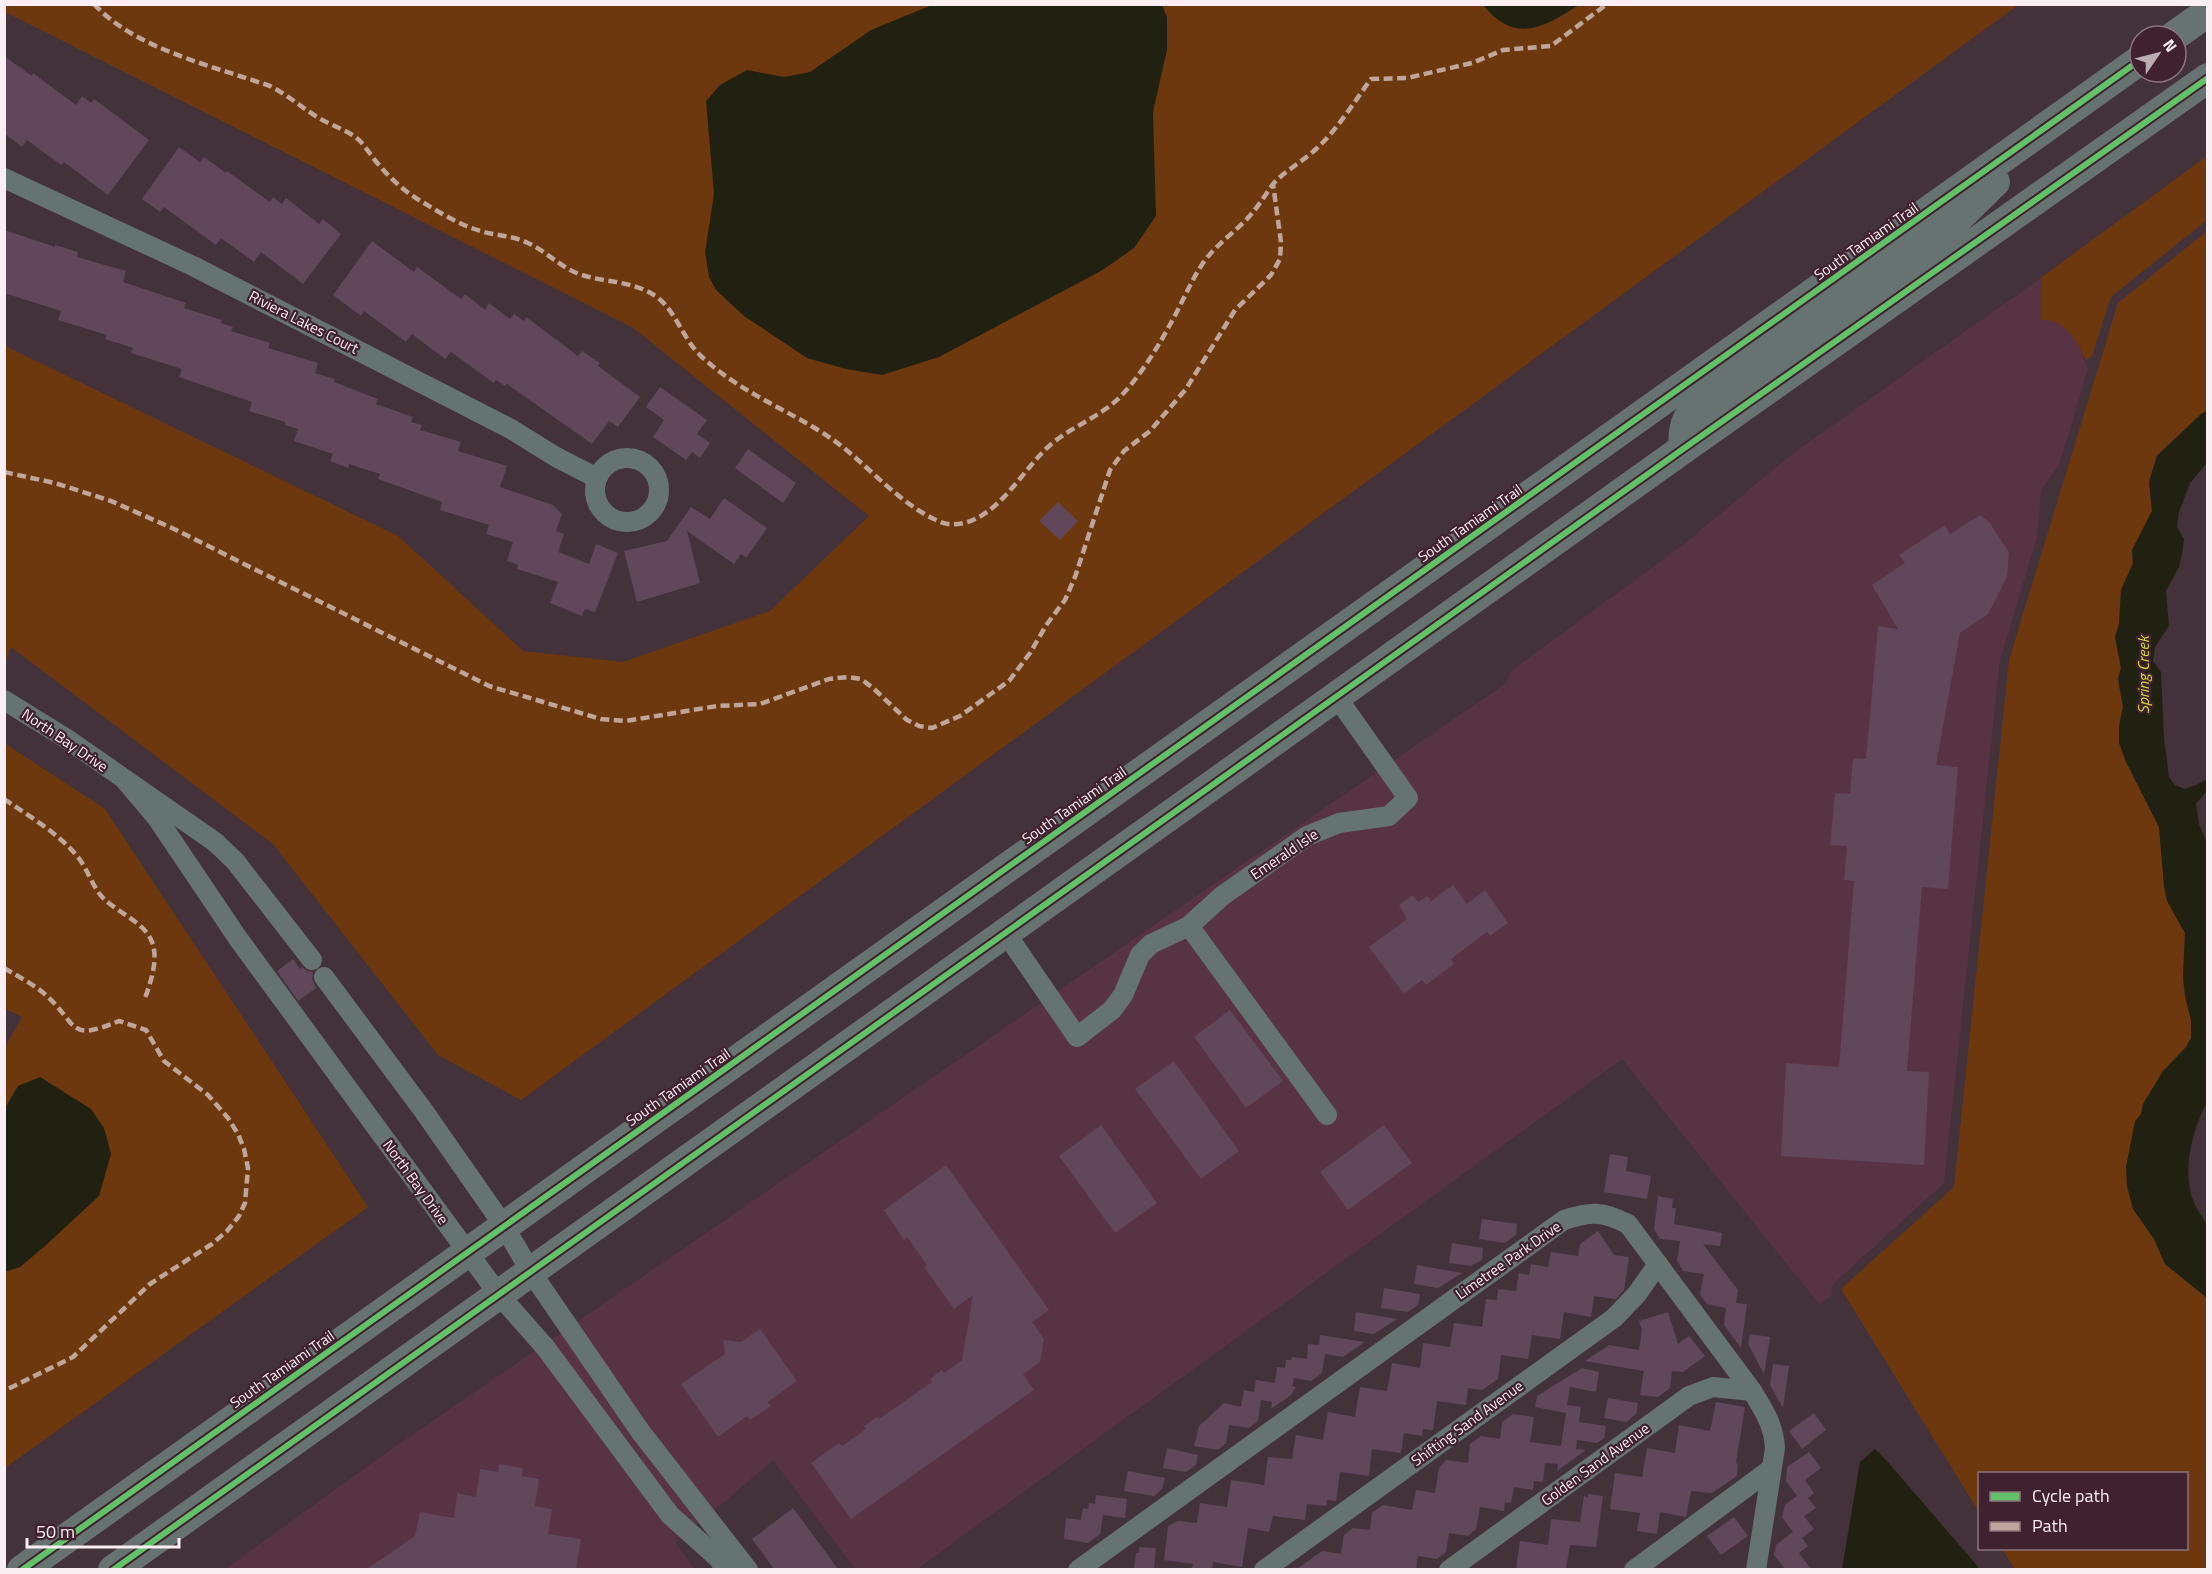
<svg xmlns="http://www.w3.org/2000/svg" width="2212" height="1574" font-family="'Titillium Web',sans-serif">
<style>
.built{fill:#573343}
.green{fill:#6e380f}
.water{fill:#212111}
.building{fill:#60475a}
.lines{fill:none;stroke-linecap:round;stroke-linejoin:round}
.minor{stroke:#657470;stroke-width:20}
.primary{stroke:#677370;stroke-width:30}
.quiet{stroke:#c0a59a;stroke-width:4.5;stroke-dasharray:9 4.5;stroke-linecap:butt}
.cycleway-casing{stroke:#40212f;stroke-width:10}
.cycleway{stroke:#61c268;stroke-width:6}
.labels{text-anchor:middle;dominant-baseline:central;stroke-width:4.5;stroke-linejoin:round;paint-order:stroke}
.street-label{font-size:15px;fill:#fceff4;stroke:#40212f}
.water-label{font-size:16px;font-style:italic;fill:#d5de2f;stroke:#40212f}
</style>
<rect width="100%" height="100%" fill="#44323a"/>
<!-- built -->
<polygon class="built" points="2042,277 2041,319 2048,319 2065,327 2077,341 2088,369 2059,465 2041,490 2037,537 2000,660 1944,1183 1834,1283 1831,1289 1832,1295 1819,1304 1622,1059 917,1569 855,1569 773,1460 676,1543 694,1569 224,1570 386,1453 1505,684 1511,671 1683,545 1792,454"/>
<!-- green -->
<g class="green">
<polygon points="5,5 2018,5 521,1100 438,1055 273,844 11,647 5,662 5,346 398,536 523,651 623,662 770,611 869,516 632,327 5,12"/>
<path d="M 2207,156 L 2207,220 L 2112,296 L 2109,302 L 2092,356 L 2086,360 C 2077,342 2065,318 2041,320 L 2042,277 Z"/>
<polygon points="2207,231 2207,411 2201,414 2156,456 2149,482 2152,511 2132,550 2133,563 2121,590 2119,624 2115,637 2121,668 2118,679 2123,707 2119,726 2126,762 2159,827 2164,886 2167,901 2185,933 2183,977 2185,996 2191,1020 2191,1038 2186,1047 2163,1071 2143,1104 2141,1114 2135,1121 2132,1140 2133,1209 2154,1239 2165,1264 2207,1298 2207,1569 2015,1569 2002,1549 2186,1548 2186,1474 1980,1474 1979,1512 1841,1289 1954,1187 2009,660 2118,303"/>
<polygon points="4,743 105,809 368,1207 5,1468 4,1049 22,1017 5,1009"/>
</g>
<!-- water -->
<g class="water">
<polygon points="932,5 1162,5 1167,17 1167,50 1153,112 1156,216 1134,248 1101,271 939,357 882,375 846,369 807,358 744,316 716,290 709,277 705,252 714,194 706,101 720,85 747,70 784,77 810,72 871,30"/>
<path d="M 1483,5 L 1579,5 C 1544,27 1515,45 1483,5 Z"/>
<path d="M 2207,411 L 2207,463 L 2190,483 L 2179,512 L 2177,527 L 2184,539 L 2182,554 L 2179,567 L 2166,591 L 2169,626 L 2155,647 L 2153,661 L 2161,672 L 2164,738 L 2169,777 L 2175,785 L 2185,789 L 2196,785 L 2207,779 L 2207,791 L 2196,804 L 2199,824 L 2208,845 L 2207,1103 C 2192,1129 2182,1171 2193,1200 C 2196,1210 2206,1219 2208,1229 C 2211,1248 2208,1278 2207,1298 L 2165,1264 L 2154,1239 L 2133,1209 L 2127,1186 L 2126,1167 L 2135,1121 L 2141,1114 L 2143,1104 L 2163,1071 L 2186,1047 L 2191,1038 L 2191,1020 L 2185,996 L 2183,977 L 2185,933 L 2167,901 L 2164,886 L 2159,827 L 2126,762 L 2119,743 L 2119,726 L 2123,707 L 2118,679 L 2121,668 L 2115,637 L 2119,624 L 2121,590 L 2133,563 L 2132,550 L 2152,511 L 2149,482 L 2157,456 L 2201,414 Z"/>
<polygon points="40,1077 91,1109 104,1128 111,1154 99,1196 45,1246 20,1267 5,1272 5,1108 18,1086"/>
<polygon points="1875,1449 1887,1461 1980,1569 1842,1569 1860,1462"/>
</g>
<!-- building -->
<g class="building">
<polygon points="4,56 32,76 33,73 76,105 82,96 91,103 94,99 149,140 108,195 64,162 61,165 27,140 22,147 4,133"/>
<polygon points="179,147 200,162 204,157 226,173 227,171 270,202 273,197 282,204 286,198 319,224 323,219 341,234 303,284 261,252 254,262 221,238 216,245 164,207 160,212 142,199"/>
<polygon points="4,230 55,247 55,245 78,252 77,257 126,271 123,282 186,303 184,308 222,320 221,323 233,327 231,331 270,343 268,348 318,363 315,373 335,379 334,382 378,399 376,404 413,417 411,422 422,425 420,430 461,442 458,451 507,466 500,487 553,505 562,514 556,531 564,534 558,552 589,564 596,544 618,553 595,612 585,609 582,616 550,603 558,582 517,569 518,565 507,561 513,542 486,534 489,525 440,510 442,502 378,479 380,474 349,464 348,468 330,461 333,454 294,441 298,429 285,425 285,422 249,411 252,402 179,377 182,369 131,353 133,348 105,339 107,335 58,320 61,311 4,293"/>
<polygon points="372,241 414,272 417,267 461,299 465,294 485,310 489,303 510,319 514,314 524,321 526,317 578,356 582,351 600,363 598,366 640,397 618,427 609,421 592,444 507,384 505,386 496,380 494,383 451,352 445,359 412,334 406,342 364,311 361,316 333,295"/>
<polygon points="660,387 707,420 697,434 710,443 700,458 692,452 686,460 653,437 664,420 646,407"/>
<polygon points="748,449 796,483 783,503 735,468"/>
<polygon points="724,498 767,528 746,558 741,554 734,564 687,531 700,583 637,602 624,551 667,541 691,507 710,519"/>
<polygon points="1058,502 1078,521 1060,540 1039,521"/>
<polygon points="1980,515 1989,522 2009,552 2007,577 1988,614 1960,633 1936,765 1958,767 1948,889 1922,887 1907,1071 1929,1072 1924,1165 1781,1156 1786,1063 1839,1067 1854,881 1844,880 1847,846 1830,845 1835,793 1850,794 1853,758 1866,759 1878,626 1898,629 1872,585 1905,563 1899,555 1945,525 1950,534"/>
<polygon points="1453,885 1467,904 1485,890 1508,923 1490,936 1487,932 1451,959 1454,964 1426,985 1422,980 1404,994 1369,947 1407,919 1399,905 1413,895 1418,902 1427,896 1431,901"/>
<polygon points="293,959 300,969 302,967 307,971 313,972 312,979 316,988 298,1001 277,971"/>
<polygon points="1230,1010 1283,1081 1246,1108 1194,1037"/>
<polygon points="1174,1061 1239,1151 1201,1179 1135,1089"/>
<polygon points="1101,1125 1157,1203 1115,1233 1059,1156"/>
<polygon points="1384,1125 1412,1163 1348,1210 1320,1172"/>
<polygon points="1610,1154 1628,1157 1626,1171 1651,1176 1647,1199 1604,1192"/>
<polygon points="946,1165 1049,1310 1032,1322 1044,1339 1040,1362 1023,1374 1034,1390 851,1519 811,1463 839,1443 842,1446 866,1429 864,1426 877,1417 879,1419 932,1382 930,1379 942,1370 944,1373 962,1360 973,1295 954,1309 924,1267 927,1265 907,1237 904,1240 884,1210"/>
<polygon points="1658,1196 1673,1199 1672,1208 1676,1208 1674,1224 1722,1233 1720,1246 1703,1244 1738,1290 1736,1303 1747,1304 1741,1348 1724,1325 1726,1308 1707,1304 1700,1294 1704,1274 1683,1271 1677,1260 1680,1241 1660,1239 1654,1229"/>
<polygon points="1482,1219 1517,1224 1516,1235 1505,1243 1479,1239"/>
<polygon points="1598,1231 1614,1255 1629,1257 1624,1290 1616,1299 1594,1296 1591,1317 1564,1312 1560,1339 1532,1335 1528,1359 1501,1355 1498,1379 1482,1390 1468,1388 1466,1405 1437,1401 1433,1430 1423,1429 1422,1436 1404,1433 1401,1453 1372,1449 1369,1476 1340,1472 1336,1501 1327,1500 1326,1506 1307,1504 1305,1520 1273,1516 1269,1532 1248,1528 1242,1567 1213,1562 1212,1569 1192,1569 1193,1564 1164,1560 1168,1526 1178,1521 1197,1523 1200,1503 1227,1507 1231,1480 1264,1485 1268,1457 1292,1459 1296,1435 1323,1440 1328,1412 1355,1417 1360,1387 1387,1391 1392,1363 1420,1368 1423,1343 1450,1347 1454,1323 1482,1327 1486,1299 1497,1300 1498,1289 1516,1291 1519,1273 1529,1275 1531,1264 1548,1267 1551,1252 1578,1256 1580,1244"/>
<polygon points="1452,1243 1483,1248 1482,1260 1471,1266 1449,1263"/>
<polygon points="1417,1265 1462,1273 1438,1288 1414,1284"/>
<polygon points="1384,1288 1420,1294 1418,1305 1408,1312 1381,1308"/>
<polygon points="1356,1312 1397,1319 1374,1334 1354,1331"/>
<polygon points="1668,1312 1678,1344 1689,1336 1705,1356 1683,1372 1672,1371 1670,1388 1658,1397 1640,1395 1644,1371 1585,1361 1609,1345 1639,1350 1642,1330 1639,1321"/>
<polygon points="760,1329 797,1381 768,1402 771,1406 750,1420 747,1416 718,1437 681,1384 725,1354 723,1340 741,1342"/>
<polygon points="1750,1334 1770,1337 1764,1374 1748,1344"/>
<polygon points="1320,1335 1365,1342 1343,1357 1325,1354 1322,1373 1311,1381 1294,1378 1292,1386 1296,1387 1291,1395 1271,1409 1272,1402 1261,1400 1258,1421 1249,1428 1229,1425 1226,1443 1218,1450 1194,1446 1199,1426 1224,1403 1241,1407 1244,1390 1254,1392 1256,1380 1275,1383 1277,1367 1285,1368 1286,1360 1291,1360 1292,1357 1307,1359 1308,1344 1319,1345"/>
<polygon points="1773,1364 1789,1366 1783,1408 1770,1385"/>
<polygon points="1582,1368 1599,1372 1596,1392 1570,1387 1567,1405 1581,1407 1579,1422 1606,1426 1604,1438 1597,1443 1577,1440 1576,1449 1586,1450 1557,1471 1558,1464 1545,1463 1543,1482 1534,1481 1533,1490 1514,1487 1511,1503 1505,1502 1504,1511 1480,1507 1476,1529 1468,1536 1449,1533 1446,1552 1437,1559 1418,1556 1416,1569 1297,1569 1322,1551 1341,1554 1344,1535 1353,1528 1370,1530 1372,1513 1383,1505 1412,1510 1416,1490 1435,1493 1439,1468 1446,1460 1468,1463 1470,1444 1481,1436 1500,1439 1502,1422 1513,1414 1534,1417 1530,1442 1561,1446 1566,1413 1535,1407 1537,1396"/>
<polygon points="1608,1398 1638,1403 1636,1414 1626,1422 1604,1418"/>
<polygon points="1716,1402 1745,1407 1736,1463 1738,1464 1737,1476 1712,1493 1691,1491 1686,1517 1660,1512 1657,1534 1637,1531 1640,1513 1610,1509 1615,1473 1642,1477 1647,1448 1675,1453 1679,1425 1710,1431"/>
<polygon points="1814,1413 1826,1430 1802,1449 1789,1431"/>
<polygon points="1167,1448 1198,1455 1196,1465 1186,1472 1163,1468"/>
<polygon points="1809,1452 1821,1468 1805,1480 1814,1493 1808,1498 1816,1508 1804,1516 1814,1529 1802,1538 1808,1546 1799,1553 1811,1569 1785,1569 1774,1555 1776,1545 1793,1532 1782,1517 1785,1505 1797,1496 1786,1481 1787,1467"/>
<polygon points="499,1464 523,1468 522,1476 539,1479 535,1506 552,1509 548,1534 581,1539 576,1569 367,1569 415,1536 420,1512 454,1518 457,1493 476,1497 480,1469 498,1472"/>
<polygon points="1128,1471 1165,1478 1162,1489 1154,1496 1124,1491"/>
<polygon points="1588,1494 1603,1496 1596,1547 1570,1545 1566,1569 1516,1569 1520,1541 1548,1545 1551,1519 1580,1522 1584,1496 1588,1497"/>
<polygon points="1096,1495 1127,1499 1125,1518 1103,1515 1100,1534 1088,1543 1064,1539 1066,1518 1081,1520 1083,1508 1088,1509 1089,1503 1095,1504"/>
<polygon points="793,1508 838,1569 774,1569 752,1539"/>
<polygon points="1734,1517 1748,1536 1721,1555 1707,1536"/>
<polygon points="1139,1547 1156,1548 1154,1569 1134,1569 1136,1553 1139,1553"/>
</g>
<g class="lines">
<!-- minor -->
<g class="minor">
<polyline points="4,178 193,266 511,429 556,457 597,478"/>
<circle cx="627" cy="490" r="32"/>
<polyline points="4,700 67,739 215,842 235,861 312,960"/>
<polyline points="125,780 157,818 237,937 499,1295 545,1347 670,1515 718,1558 726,1570"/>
<polyline points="1189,926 1327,1115"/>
<polyline points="1005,932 1077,1037 1112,1010 1123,995 1140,955 1151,944 1189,926 1222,896 1307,836 1339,823 1389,816 1408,798 1336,696"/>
<polyline points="324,977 423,1110 504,1226 531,1272 640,1431 748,1570"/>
<path d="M 1078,1570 L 1564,1220 C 1591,1211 1602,1211 1628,1224 L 1752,1391 C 1764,1410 1774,1426 1775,1448 L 1756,1570"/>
<polyline points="1264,1570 1614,1318 1637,1294 1658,1264"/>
<polyline points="1449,1570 1689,1396 1713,1387 1752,1391"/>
<polyline points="1634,1570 1771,1469"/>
</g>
<!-- primary -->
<g class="primary">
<polyline points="2174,36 2208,12"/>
<path d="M 1683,449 C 1684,418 1686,417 1709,397 L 1943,233 L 1995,182"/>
<polyline points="22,1570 2140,60"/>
<polyline points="113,1570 1683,449 2208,78"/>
</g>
<!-- quiet -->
<g class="quiet">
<path d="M 94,4 C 135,49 213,66 270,86 C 288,95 302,108 319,118 C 332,126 348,130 359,140 C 367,148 372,158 380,166 C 391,179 404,191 419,200 C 439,212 461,226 484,232 C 499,236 514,236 528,243 C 546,251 560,267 579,274 C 604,283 630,280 654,295 C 676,309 682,339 702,357 C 738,390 777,405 818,430 C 861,455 892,500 938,521 C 946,525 955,525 964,523 C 997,515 1019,477 1041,454 C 1063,429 1097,420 1120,397 C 1141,375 1158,347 1172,321 C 1183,301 1191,281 1203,263 C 1215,246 1231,235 1245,221 C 1256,210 1264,197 1273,184"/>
<path d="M 4,472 L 55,483 L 111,501 L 172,528 L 489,686 L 601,719 L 626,721 L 717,706 L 760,704 L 829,679 L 848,677 L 861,679 L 873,688 L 907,720 L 919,726 L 932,728 L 960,716 L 1009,681 L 1030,653 L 1047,624 L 1065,600 L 1075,577 L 1110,470 L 1124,451 L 1150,431 L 1186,389 L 1235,310 L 1271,275 L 1280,259 L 1281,242 L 1273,184 C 1286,170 1302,162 1316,149 C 1338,129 1354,102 1371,79 L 1407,78 L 1472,63 L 1503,50 L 1551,46 L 1607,4"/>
<path d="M 4,799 C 29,816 58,833 77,856 C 88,869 92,887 104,899 C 119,913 145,923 152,942 C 159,960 150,984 144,1001"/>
<path d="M 4,968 C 19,977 35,985 47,996 C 79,1026 68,1042 119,1021 L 146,1030 L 164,1061 L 208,1095 L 228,1118 L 238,1134 L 244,1149 L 248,1168 L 245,1203 L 239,1216 L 227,1231 L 212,1244 L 150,1284 L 73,1357 L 4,1391"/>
</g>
<defs>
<g id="cycleway">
<polyline points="22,1570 2140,60"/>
<polyline points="113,1570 1683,449 2208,78"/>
</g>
</defs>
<!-- cycleway casing -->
<use href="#cycleway" class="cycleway-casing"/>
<!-- cycleway -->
<use href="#cycleway" class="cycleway"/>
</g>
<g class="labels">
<!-- street labels -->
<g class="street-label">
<text transform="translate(1866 241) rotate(-35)">South Tamiami Trail</text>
<text transform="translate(304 322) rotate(27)">Riviera Lakes Court</text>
<text transform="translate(1470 523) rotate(-35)">South Tamiami Trail</text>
<text transform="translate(65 740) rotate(34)">North Bay Drive</text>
<text transform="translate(1074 805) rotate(-35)">South Tamiami Trail</text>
<text transform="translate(1284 854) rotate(-34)">Emerald Isle</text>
<text transform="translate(678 1087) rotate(-35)">South Tamiami Trail</text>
<text transform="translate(416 1182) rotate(54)">North Bay Drive</text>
<text transform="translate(1508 1260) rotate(-35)">Limetree Park Drive</text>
<text transform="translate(282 1369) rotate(-35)">South Tamiami Trail</text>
<text transform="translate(1467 1423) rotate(-36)">Shifting Sand Avenue</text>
<text transform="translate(1595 1464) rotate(-36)">Golden Sand Avenue</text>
</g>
<!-- water labels -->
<g class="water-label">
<text transform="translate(2143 675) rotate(-90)">Spring Creek</text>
</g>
</g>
<!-- border -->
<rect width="2212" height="1574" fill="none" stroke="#fceff4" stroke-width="12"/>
<!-- legend -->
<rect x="1978" y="1472" width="210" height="78" fill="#40212f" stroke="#8b737e" stroke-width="1.5"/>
<rect x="1990" y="1492" width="30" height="9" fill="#61c268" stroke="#8b737e" stroke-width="1.5"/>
<text x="2032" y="1502" font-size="18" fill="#fceff4">Cycle path</text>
<rect x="1990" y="1522" width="30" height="9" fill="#c0a59a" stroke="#8b737e" stroke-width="1.5"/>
<text x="2032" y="1532" font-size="18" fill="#fceff4">Path</text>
<!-- north arrow -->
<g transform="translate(2158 54) rotate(55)"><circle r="28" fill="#40212f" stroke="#8b737e" stroke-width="1.5"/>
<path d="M0-4.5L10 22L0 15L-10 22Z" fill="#bcadb3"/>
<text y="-9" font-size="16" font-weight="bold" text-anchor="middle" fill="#fceff4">N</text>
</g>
<!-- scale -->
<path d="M27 1538v9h152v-9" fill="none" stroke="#fceff4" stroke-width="3"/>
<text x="36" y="1538" font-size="18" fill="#fceff4" stroke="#40212f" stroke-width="4.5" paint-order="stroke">50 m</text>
</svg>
